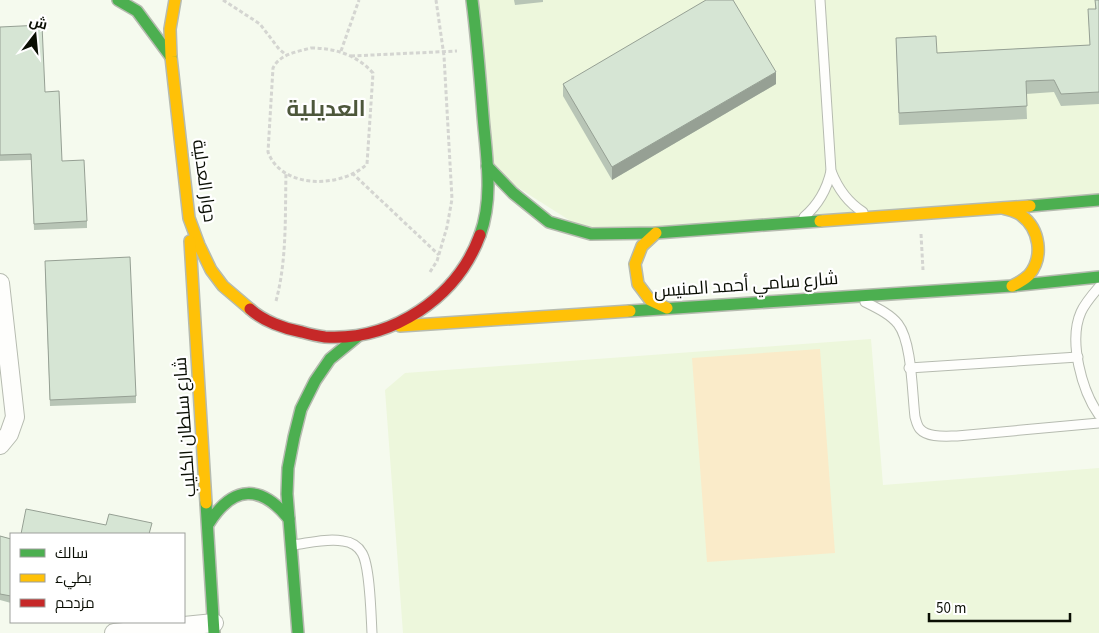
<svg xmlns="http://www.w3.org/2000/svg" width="1099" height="633" font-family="'Source Sans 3',Cairo,sans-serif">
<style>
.built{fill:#edf7dc}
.green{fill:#faebc9}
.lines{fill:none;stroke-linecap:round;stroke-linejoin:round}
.lane-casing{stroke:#b6bbb0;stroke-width:11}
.street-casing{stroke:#b6bbb0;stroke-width:20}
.fast-casing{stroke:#b6bbb0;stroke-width:14}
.slow-casing{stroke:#b6bbb0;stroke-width:14}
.jam-casing{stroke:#b6bbb0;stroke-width:14}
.path{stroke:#d4d5d1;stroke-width:3;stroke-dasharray:4 2.5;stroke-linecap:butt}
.lane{stroke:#fefefc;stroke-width:9}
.street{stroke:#fefefc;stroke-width:18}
.fast{stroke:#4caf50;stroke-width:11}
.slow{stroke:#ffc107;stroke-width:11}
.jam{stroke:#c62828;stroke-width:11}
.wall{fill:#b8c5b6}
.shaded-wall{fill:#96a094}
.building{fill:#d6e5d4;stroke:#96a094}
.labels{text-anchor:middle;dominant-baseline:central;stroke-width:4.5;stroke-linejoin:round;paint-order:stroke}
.street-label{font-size:18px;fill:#0a0e04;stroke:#fff}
.district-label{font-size:22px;font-weight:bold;fill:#4d573b;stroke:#fff}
</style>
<rect width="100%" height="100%" fill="#f5faee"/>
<!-- built -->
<g class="built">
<polygon points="474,0 1099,0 1099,200 591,234 487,168"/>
<polygon points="871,339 883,485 1099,468 1099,633 403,633 385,390 405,373"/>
</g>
<!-- green -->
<polygon class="green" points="820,349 835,553 707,562 692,358"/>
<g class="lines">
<defs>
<g id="lane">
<path d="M 820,0 L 831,171 C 838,189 847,202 863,212"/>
<path d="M 804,217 C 819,204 827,189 831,171"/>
<path d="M 1099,287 C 1092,295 1085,303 1081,312 C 1068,341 1082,391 1099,415"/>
<path d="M 865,302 C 877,308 890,314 898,324 C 912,342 912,392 915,417 C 916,420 917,426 920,429 C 928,438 946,436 957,436 L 1099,423"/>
<polyline points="909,368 1078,357"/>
<path d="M 293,545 C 309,543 327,538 343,541 C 351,542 358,546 362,553 C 370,566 371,615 372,633"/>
</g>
<g id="street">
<polyline points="0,283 15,417 9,434 0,445"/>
<polyline points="114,633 214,623"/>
</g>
<g id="fast">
<polyline points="118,0 137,11 171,57"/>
<path d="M 472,0 C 477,38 480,77 483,116 C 486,154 494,197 480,235"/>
<polyline points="487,166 513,193 549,222 591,234 656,233 820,221"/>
<polyline points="1030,206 1099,200"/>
<polyline points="630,311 1012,286 1099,277"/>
<polyline points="206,503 214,633"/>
<path d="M 209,523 C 233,485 261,484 289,519"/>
<polyline points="298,633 287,494 288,468 294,437 301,409 315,381 330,359 358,336"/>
</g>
<g id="slow">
<polyline points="175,0 170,29 171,57 189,218 199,245 211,270 223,286 250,309"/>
<path d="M 1003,208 C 1009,210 1016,211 1021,215 C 1040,229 1044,257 1029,275 C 1024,280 1018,283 1012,286"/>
<polyline points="820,221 1030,206"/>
<polyline points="656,233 642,246 635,264 638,284 650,300 667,308"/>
<polyline points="190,241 206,503"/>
<polyline points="400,326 630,311"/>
</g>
<path id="jam" d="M 250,309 C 263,321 285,329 302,332 C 309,334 317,336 325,337 C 392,341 457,298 480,235"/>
</defs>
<!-- lane casing -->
<use href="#lane" class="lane-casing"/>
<!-- street casing -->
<use href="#street" class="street-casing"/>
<!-- fast casing -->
<use href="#fast" class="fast-casing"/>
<!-- slow casing -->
<use href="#slow" class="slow-casing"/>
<!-- jam casing -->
<use href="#jam" class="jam-casing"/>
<!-- path -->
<g class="path">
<polyline points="223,0 260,24 279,49 286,55"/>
<path d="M 311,48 C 335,48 357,55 373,73 L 367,164 C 342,188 282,190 268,152 L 273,68 C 280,54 296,52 311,48 Z"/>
<polyline points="341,51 359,0"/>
<polyline points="351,56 457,51"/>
<polyline points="352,173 439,255"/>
<polyline points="921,234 923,270"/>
<polyline points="430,272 437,261 447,227 452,199 444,56 436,0"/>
<path d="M 276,301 C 287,260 285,216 286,173"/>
</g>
<!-- lane -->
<use href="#lane" class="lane"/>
<!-- street -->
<use href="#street" class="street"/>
<!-- fast -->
<use href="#fast" class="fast"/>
<!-- slow -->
<use href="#slow" class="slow"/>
<!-- jam -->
<use href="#jam" class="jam"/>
</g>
<!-- wall -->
<g class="wall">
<polygon points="514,0 543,0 543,2 515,5"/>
<polygon points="1095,0 1099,0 1099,104 1061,106 1054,92 1026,94 1027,119 899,125 896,38 937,53 1090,45 1088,9 1095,9"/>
<polygon points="0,27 45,92 62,161 87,221 87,228 34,230 31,160 0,161"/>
<polygon points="563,84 776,84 612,180 563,96"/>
<polygon points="45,268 136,396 136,403 50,406"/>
<polygon points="0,536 11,539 11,603 0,600"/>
</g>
<!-- shaded-wall -->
<polygon class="shaded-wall" points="776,72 776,84 612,180 612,167"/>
<!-- building -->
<g class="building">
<polygon points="706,0 733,0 776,72 612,167 563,84"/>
<polygon points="1095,0 1099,0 1099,92 1061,94 1054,80 1026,81 1027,106 899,113 896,38 936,36 937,53 1090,45 1088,9 1096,9"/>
<polygon points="42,25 45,92 59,91 62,161 84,160 87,221 34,224 31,154 0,155 0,27"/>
<polygon points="130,257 136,396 50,400 45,261"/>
<polygon points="26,509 106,525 109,514 152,523 149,534 21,534"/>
<polygon points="0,536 11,539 11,596 0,594"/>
</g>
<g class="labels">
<!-- street labels -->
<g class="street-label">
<text transform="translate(204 181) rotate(82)">دوار العدلية</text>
<text transform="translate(746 285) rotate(-4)">شارع سامي أحمد المنيس</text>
<text transform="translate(185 427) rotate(-94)">شارع سلطان الكليب</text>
</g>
<!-- district labels -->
<g class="district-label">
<text x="326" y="109">العديلية</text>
</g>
</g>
<!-- legend -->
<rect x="10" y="533" width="175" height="90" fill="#ffffff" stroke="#9d9f9b"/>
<rect x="20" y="549" width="25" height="8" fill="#4caf50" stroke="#9d9f9b"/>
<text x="55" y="558" font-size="15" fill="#0a0e04">سالك</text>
<rect x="20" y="574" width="25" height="8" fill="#ffc107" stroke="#9d9f9b"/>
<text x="55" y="583" font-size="15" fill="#0a0e04">بطيء</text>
<rect x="20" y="599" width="25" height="8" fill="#c62828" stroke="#9d9f9b"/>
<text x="55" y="608" font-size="15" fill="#0a0e04">مزدحم</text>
<!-- north arrow -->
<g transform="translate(35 35) rotate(16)" stroke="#ffffff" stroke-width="4" paint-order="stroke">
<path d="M0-4L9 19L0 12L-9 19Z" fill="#0a0e04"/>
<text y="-8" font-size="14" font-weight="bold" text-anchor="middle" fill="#0a0e04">ش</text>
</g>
<!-- scale -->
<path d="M929 613v8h141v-8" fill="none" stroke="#0a0e04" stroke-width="2.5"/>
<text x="936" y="613" font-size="15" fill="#0a0e04" stroke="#ffffff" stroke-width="4" paint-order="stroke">50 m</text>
</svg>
